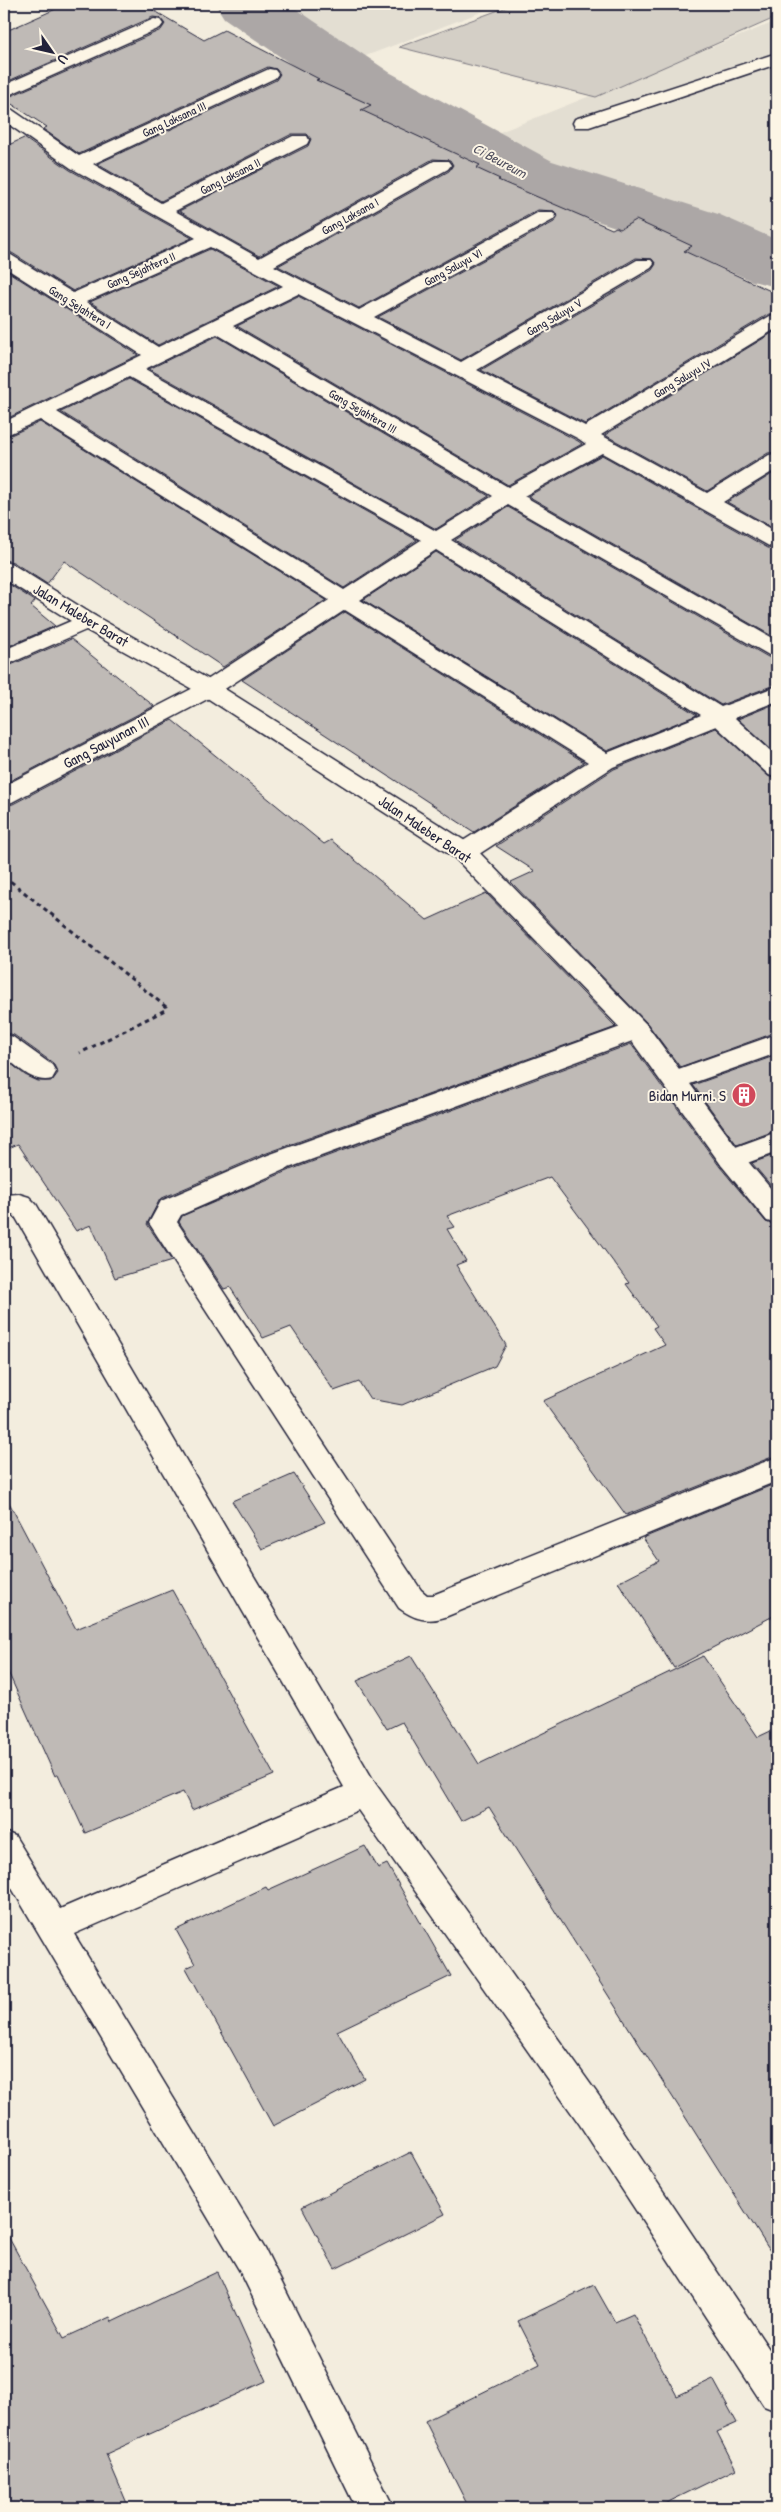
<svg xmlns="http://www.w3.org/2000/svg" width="781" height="2512" font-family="'Patrick Hand',sans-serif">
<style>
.built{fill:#e3ded2}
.green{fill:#d4cfc6;stroke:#7b7880}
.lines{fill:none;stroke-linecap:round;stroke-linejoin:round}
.river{fill:#aca7a6;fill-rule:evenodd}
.building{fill:#bfbab6;stroke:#22223b}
.service-casing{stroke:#22223b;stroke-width:3}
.minor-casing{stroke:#22223b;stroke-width:3}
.tertiary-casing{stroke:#22223b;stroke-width:3}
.path{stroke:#22223b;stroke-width:3;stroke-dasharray:4.5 4;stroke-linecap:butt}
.service{fill:#fcf5e5;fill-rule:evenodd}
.minor{fill:#fcf5e5;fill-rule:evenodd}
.tertiary{fill:#fcf5e5;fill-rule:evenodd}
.labels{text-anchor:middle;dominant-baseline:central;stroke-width:4;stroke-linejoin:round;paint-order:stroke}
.far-street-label{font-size:12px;fill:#22223b;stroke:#fcf5e5}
.far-water-label{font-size:14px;font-style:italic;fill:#525160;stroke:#fcf5e5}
.street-label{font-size:15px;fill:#22223b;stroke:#fcf5e5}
.poi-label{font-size:15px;fill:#22223b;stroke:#fcf5e5;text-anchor:end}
</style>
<rect width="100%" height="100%" fill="#f3edde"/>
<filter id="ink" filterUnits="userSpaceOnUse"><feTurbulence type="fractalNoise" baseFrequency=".02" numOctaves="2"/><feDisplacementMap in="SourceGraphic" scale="10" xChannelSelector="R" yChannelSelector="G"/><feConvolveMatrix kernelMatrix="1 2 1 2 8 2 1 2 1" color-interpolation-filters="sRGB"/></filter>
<g filter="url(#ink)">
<!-- built -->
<g class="built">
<polygon points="263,4 502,4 350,62 276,22"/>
<polygon points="777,21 777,264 480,140"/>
</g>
<!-- green -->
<polygon class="green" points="515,4 777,4 777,17 596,97 399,47"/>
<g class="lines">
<!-- river -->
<polygon class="river" points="215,4 289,4 389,72 552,161 718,214 777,240 777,287 752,281 668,244 504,191 343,100 224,18"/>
</g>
<!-- building -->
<g class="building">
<polygon points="67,4 143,4 204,40 224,30 319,79 316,80 371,105 361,110 480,165 476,168 500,179 498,180 612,229 616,227 620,229 636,220 692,246 684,251 777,294 777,312 769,314 585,424 481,370 652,270 656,264 652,259 636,258 461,360 378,317 554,222 558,216 554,211 538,210 359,308 278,266 449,171 453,165 450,160 433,159 259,256 179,211 308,146 311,139 307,134 292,134 161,201 97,164 276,80 280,74 276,69 268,67 79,154 43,129 47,127 4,99 161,30 165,24 160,18 153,17 4,83 4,32"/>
<polygon points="24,138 70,170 192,238 73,291 12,253 4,251 4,147"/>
<polygon points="210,249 279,286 158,345 90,302"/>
<polygon points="4,269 138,355 4,420"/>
<polygon points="298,296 578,441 582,444 508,485 237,326"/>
<polygon points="777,330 777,452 768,453 707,491 605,435"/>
<polygon points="217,336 489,496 436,529 149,369"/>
<polygon points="129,379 417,540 344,588 61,412"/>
<polygon points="40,422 326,600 223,667 64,561 47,584 13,562 4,560 4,438"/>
<polygon points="602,455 768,548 777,550 777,639 528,496"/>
<polygon points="777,471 777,530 727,502"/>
<polygon points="508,507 768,657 777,659 777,684 721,705 455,540"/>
<polygon points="436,552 697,715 607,751 363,600"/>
<polygon points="4,581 35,601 31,606 55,626 4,648"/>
<polygon points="345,612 584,762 474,832 242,680"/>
<polygon points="71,639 154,706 4,784 4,668"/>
<polygon points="777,703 777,755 738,719"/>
<polygon points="172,720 324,844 331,840 427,920 486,893 616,1027 267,1153 160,1199 147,1224 172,1261 115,1278 91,1225 76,1231 18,1144 4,1150 4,1058 25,1075 38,1081 52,1081 58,1073 53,1063 14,1035 4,1032 4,806 13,804"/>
<polygon points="716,728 768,776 777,780 777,1032 680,1067 647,1023 511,882 535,871 496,846 614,769"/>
<polygon points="631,1044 720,1167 766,1222 777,1226 777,1455 626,1515 543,1401 665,1345 653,1328 657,1326 626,1284 629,1283 550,1177 447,1216 455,1227 447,1229 466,1261 456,1265 506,1345 495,1366 402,1405 370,1399 359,1382 334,1391 291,1327 263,1338 230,1287 224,1289 179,1222 182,1216 287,1171"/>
<polygon points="777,1055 777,1130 737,1145 693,1085"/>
<polygon points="777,1154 777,1193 752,1163"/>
<polygon points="294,1474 325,1522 262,1549 232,1501"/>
<polygon points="777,1483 777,1614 674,1668 618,1582 659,1561 643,1538"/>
<polygon points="4,1493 76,1629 172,1590 274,1775 192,1810 183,1792 85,1833 58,1774 55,1776 4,1663"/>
<polygon points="411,1656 479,1764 703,1656 758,1737 777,1728 777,2262 489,1807 461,1821 402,1722 387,1729 357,1681"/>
<polygon points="365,1846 378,1868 387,1864 451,1976 337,2031 365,2079 273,2126 186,1968 195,1964 176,1930 266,1887 268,1890"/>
<polygon points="411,2152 445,2214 335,2269 302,2207"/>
<polygon points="4,2229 64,2338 110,2317 112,2322 217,2272 266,2381 106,2454 129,2508 4,2508"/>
<polygon points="594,2285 615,2322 633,2314 677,2396 713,2379 737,2423 717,2432 736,2469 656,2508 469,2508 425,2421 540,2364 518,2321"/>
</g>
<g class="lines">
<defs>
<polygon id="service" points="777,53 777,64 589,127 575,127 573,123 575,119"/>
<g id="minor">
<polygon points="154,19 160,20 163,24 160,28 4,97 4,85"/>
<path d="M 269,69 L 275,70 L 278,74 L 275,78 L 93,164 L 161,203 L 293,136 L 307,136 L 309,140 L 307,144 L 175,211 L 259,258 L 434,161 L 448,161 L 451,165 L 448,169 L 274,266 L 359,310 L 539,212 L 553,212 L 556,216 L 553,220 L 374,317 L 461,362 L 637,260 L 651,260 L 654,264 L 651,268 L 477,370 L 585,426 L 770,316 L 777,314 L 777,328 L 601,435 L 707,493 L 769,455 L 777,454 L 777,469 L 723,502 L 777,532 L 777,548 L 769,546 L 602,453 L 524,496 L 777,641 L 777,657 L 769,655 L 508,505 L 451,540 L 721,707 L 777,686 L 777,701 L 735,718 L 777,757 L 777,778 L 769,775 L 716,726 L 613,767 L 473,858 L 464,860 L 455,858 L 452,852 L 455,846 L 588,762 L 345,610 L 217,694 L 12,802 L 4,804 L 4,786 L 201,684 L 329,600 L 40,420 L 4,436 L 4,422 L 142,355 L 4,267 L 4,253 L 11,255 L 73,293 L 196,238 L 71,168 L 4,121 L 4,107 L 11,109 L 79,156 ZM 210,247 L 283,286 L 158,347 L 86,302 ZM 298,294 L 579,439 L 586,444 L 508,487 L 233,326 ZM 217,334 L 493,496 L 436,531 L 145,369 ZM 129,377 L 421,540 L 344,590 L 57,412 ZM 436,550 L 701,715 L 607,753 L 360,600 Z"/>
<polygon points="87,614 95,616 98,621 95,626 4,666 4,650"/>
<path d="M 637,1021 L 646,1024 L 650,1030 L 646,1036 L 286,1169 L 181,1215 L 177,1222 L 421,1590 L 427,1595 L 433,1595 L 777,1457 L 777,1481 L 445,1617 C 427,1623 414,1619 399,1608 L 149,1223 L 161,1201 L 268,1155 Z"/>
<path d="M 4,1034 L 13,1037 L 52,1065 L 56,1072 L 52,1079 C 33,1084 18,1067 4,1056 Z"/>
<polygon points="777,1034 777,1053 676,1089 667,1087 663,1080 667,1073"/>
<polygon points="777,1132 777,1152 731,1169 722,1166 718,1159 722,1152"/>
<polygon points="19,1194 29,1197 36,1204 375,1783 604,2103 777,2361 777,2411 764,2406 580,2125 358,1810 74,1934 265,2249 394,2508 356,2508 241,2273 4,1875 4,1832 15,1836 60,1909 344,1787 16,1218 13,1214 4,1215 4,1195"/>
</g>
<polygon id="tertiary" points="4,562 12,564 95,616 217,684 473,846 646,1024 740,1152 777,1196 777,1224 767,1221 722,1166 628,1036 455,858 201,694 79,626 4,579"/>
</defs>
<!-- service casing -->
<use href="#service" class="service-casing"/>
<!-- minor casing -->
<use href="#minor" class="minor-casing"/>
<!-- tertiary casing -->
<use href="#tertiary" class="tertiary-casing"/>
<!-- path -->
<polyline class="path" points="4,876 166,1007 165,1010 80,1053"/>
<!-- service -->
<use href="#service" class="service"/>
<!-- minor -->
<use href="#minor" class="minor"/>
<!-- tertiary -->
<use href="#tertiary" class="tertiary"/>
</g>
</g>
<!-- icons -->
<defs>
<symbol id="building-disc" viewBox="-11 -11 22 22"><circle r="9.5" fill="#d1495b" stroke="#fcf5e5"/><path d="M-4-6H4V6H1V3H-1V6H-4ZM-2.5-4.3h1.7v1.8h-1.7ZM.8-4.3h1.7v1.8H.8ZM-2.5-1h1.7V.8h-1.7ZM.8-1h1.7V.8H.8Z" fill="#fff"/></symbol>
</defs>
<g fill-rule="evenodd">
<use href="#building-disc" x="730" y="1081" width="28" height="28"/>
</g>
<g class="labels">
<!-- far-street labels -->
<g class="far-street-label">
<text transform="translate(174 119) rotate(-25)">Gang Laksana III</text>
<text transform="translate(230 176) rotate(-27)">Gang Laksana II</text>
<text transform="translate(350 216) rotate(-29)">Gang Laksana I</text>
<text transform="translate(453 267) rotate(-29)">Gang Saluyu VI</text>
<text transform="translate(141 270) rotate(-24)">Gang Sejahtera II</text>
<text transform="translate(80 307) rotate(32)">Gang Sejahtera I</text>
<text transform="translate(554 317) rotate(-30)">Gang Saluyu V</text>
<text transform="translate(682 378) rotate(-31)">Gang Saluyu IV</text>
<text transform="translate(363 411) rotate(30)">Gang Sejahtera III</text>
</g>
<!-- far-water labels -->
<g class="far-water-label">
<text transform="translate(500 160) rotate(28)">Ci Beureum</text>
</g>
<!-- street labels -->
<g class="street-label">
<text transform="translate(81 615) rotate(31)">Jalan Maleber Barat</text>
<text transform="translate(106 742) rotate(-28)">Gang Sauyunan III</text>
<text transform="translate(425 829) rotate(34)">Jalan Maleber Barat</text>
</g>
<!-- poi labels -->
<g class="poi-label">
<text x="726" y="1095">Bidan Murni. S</text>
</g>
</g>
<!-- margin -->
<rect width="781" height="2512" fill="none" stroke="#fcf5e5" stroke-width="20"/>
<rect x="10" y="10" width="761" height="2492" fill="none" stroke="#22223b" stroke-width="2" filter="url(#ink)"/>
<!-- north arrow -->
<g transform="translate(52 52) rotate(124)" stroke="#fcf5e5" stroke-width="4" paint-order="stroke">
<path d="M0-4L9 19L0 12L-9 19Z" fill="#22223b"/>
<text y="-8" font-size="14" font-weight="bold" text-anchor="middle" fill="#22223b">U</text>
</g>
</svg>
